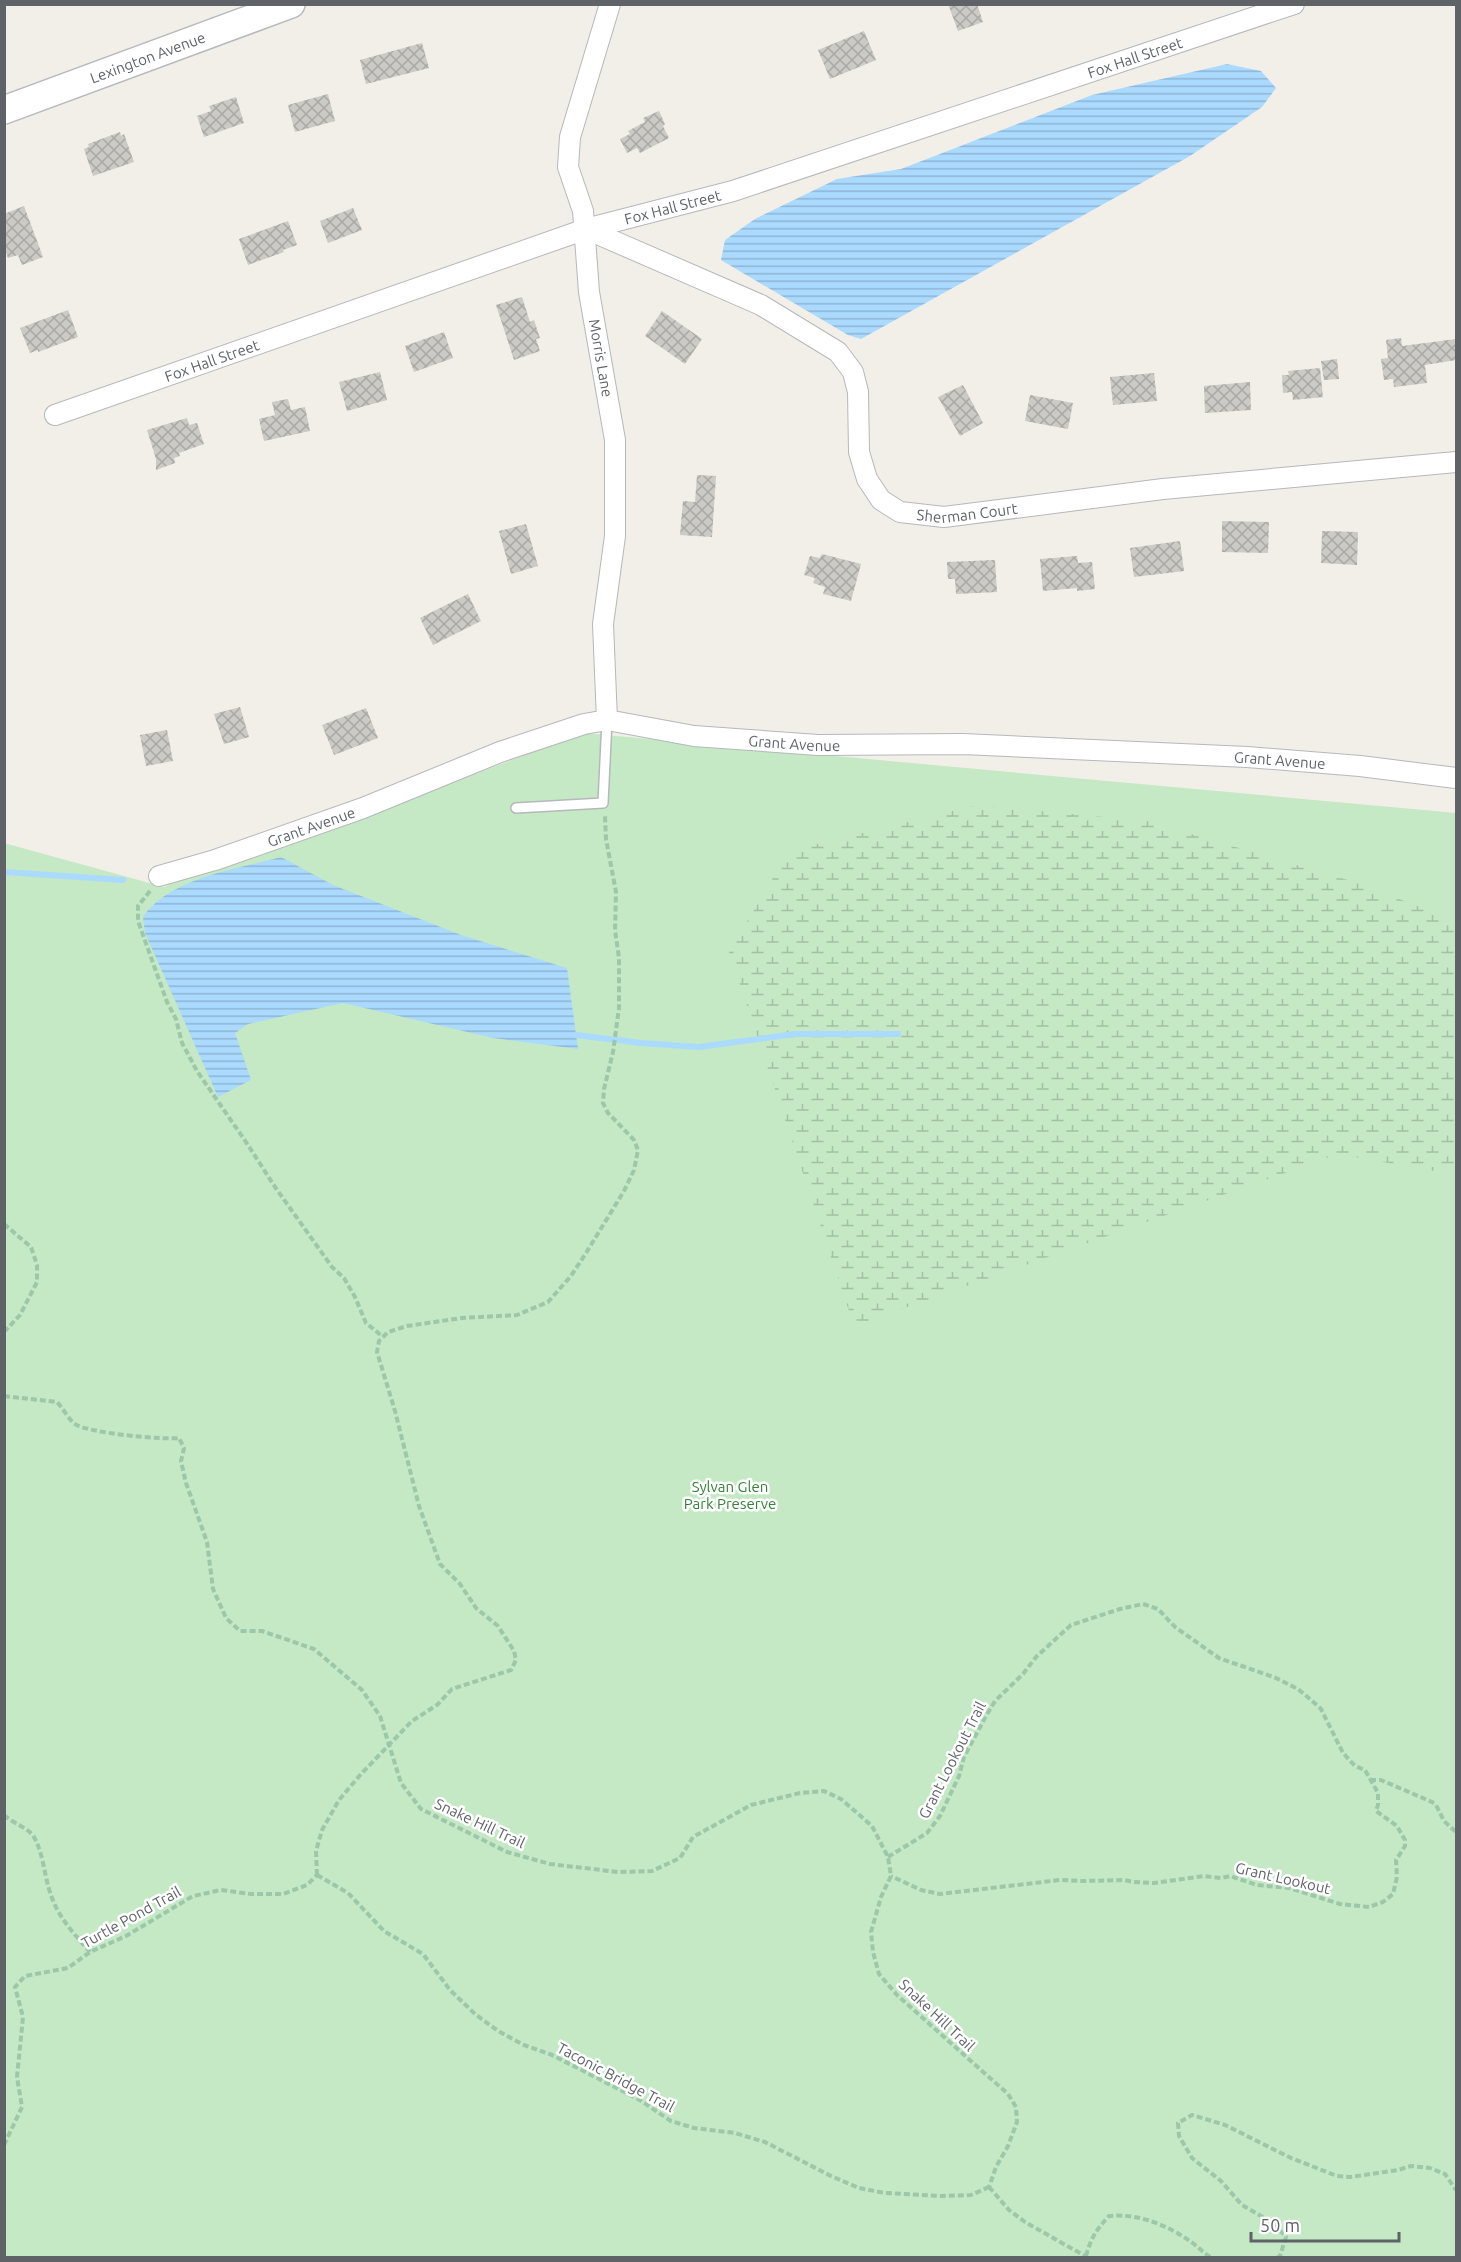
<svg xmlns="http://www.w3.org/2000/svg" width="1461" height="2262" font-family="Ubuntu,sans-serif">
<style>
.green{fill:#c5e8c5}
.wetland{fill:url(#wetland-marsh)}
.water{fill:url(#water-rules)}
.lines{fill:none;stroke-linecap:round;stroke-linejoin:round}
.stream{stroke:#aadaff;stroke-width:6}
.building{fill:url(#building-cross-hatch)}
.lane-casing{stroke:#b5b8bc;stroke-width:12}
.street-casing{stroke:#b5b8bc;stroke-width:22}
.secondary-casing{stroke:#b6babf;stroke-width:30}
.path{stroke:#9cc7a9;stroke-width:4;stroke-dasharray:6 3;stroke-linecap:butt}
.lane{stroke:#fff;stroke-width:9}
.street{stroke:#fff;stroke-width:20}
.secondary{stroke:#fff;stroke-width:27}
.labels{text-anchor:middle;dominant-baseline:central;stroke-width:5;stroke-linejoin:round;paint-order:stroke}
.street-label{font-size:15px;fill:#5f6368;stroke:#fff}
.park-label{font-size:15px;fill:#348238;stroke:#fff}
</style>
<defs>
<pattern id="wetland-marsh" width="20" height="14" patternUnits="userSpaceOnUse" patternTransform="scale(1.5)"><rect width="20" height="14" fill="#c5e8c5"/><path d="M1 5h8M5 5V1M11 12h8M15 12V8" fill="none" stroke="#a3c0a4"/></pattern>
<pattern id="water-rules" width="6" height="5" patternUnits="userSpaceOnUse" patternTransform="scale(1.5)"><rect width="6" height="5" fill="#aadaff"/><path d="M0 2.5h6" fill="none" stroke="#8eb4d2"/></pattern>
<pattern id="building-cross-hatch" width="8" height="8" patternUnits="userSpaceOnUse" patternTransform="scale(1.5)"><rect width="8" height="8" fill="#cccac5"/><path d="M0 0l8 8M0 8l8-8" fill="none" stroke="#a9a8a4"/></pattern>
</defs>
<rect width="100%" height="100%" fill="#f1efe8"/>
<!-- green -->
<polygon class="green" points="584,733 1456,813 1456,2257 5,2257 4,843 164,887 173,882 395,804"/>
<!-- wetland -->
<polygon class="wetland" points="977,805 1147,821 1358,883 1456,921 1456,1175 1338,1154 854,1326 729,952 789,851"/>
<!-- water -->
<g class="water">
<polygon points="1227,64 1261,71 1276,88 1262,107 1190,156 861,339 848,335 721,260 725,240 755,219 837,179 901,169 1092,95"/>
<path d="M 281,857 L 333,885 L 461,935 L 567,968 L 578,1049 L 493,1038 L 343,1003 L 248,1024 L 235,1033 L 251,1080 L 218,1097 L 145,933 L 143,917 C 169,878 237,869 281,857 Z"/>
</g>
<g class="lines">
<!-- stream -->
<g class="stream">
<polyline points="4,872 123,880"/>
<polyline points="576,1035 641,1043 699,1047 795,1034 898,1034"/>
</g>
</g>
<!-- building -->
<g class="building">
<polygon points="948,4 977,4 983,22 958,31"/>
<polygon points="864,31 876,60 830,79 818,50"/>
<polygon points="422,43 429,68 366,84 360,60"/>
<polygon points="328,94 335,121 295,132 288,105"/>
<polygon points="236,97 244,123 204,137 197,116 211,111 209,106"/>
<polygon points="659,111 665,124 663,126 669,138 640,153 637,148 627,153 620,139 630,134 628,131 645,122 643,118"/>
<polygon points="120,132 121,136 124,134 134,162 93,176 84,149 89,147 88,144"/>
<polygon points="24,206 43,257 22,265 18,255 8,258 4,248 4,214"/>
<polygon points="353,208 362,230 328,243 320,221"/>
<polygon points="288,221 297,245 283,250 284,252 248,265 239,239"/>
<polygon points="522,297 530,322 534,320 540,338 536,339 540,351 514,360 496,305"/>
<polygon points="68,310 78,337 38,352 38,350 30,353 20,328"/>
<polygon points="662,311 702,339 685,364 645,336"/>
<polygon points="444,332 453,358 414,372 405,346"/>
<polygon points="1401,338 1402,346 1456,339 1456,360 1425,365 1427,383 1394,387 1393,379 1384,380 1381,359 1388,358 1386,340"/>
<polygon points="1337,359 1339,379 1324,380 1321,361"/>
<polygon points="1320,368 1323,397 1293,400 1292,392 1283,393 1282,375 1289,375 1288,371"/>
<polygon points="380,372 387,400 347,411 339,382"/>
<polygon points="1154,373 1157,401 1113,405 1110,377"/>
<polygon points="1250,382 1251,410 1205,413 1204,386"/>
<polygon points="963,385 983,423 960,436 938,397"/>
<polygon points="1030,395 1073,403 1068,429 1025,421"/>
<polygon points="288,399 291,410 305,407 310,431 264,441 259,419 275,415 272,402"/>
<polygon points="187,418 189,425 197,423 204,444 179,453 180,456 174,458 175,463 156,470 156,459 147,430"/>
<polygon points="697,475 716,476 712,537 680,535 683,501 695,502"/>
<polygon points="1222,521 1269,522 1268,553 1222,552"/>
<polygon points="526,524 538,566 511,574 499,531"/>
<polygon points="1322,531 1358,532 1357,565 1321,563"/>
<polygon points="1180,541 1184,571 1134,577 1130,548"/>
<polygon points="822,554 861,564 851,601 823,594 825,587 813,583 815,578 804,575 810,556 820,558"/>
<polygon points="1077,556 1078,563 1092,562 1095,589 1077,591 1077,588 1043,591 1040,559"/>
<polygon points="995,560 997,592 956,594 955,579 948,579 947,562"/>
<polygon points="468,594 481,621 433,645 420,618"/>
<polygon points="240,707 249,737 224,744 214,714"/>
<polygon points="366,708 378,738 334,755 322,725"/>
<polygon points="167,730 173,761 146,766 140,735"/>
</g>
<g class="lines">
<defs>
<polyline id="lane" points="516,808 603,803 607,720"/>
<g id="street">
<path id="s1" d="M 586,229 L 761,305 L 838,352 L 853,372 L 858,392 L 859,452 L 867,479 L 881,500 L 900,512 L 944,517 L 1163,489 L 1456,462"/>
<path id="s2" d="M 55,415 L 586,229 L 733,191 L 1294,4"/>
<polyline points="607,720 603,624 615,536 615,440 589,292 583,211 568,167 570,137 610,4"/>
<path id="s3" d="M 159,876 L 215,860 L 363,808 L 500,752 L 584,724 L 607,720 L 694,736 L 818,745 L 963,744 L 1247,757 L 1360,766 L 1456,778"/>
</g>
<g id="secondary">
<path id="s4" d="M 4,110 L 291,4"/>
</g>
</defs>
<!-- lane casing -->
<use href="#lane" class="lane-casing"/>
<!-- street casing -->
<use href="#street" class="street-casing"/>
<!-- secondary casing -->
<use href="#secondary" class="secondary-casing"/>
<!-- path -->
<g class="path">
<polyline points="150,891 138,906 138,921 167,1002 176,1019 182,1043 197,1071 248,1145 275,1187 332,1267 344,1278 355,1297 366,1323 382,1336"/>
<polyline points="4,1224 31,1247 37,1265 37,1282 20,1315 4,1332"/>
<path d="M 4,1396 L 57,1402 C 62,1407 70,1421 75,1424 C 87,1433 163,1440 179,1438 L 184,1448 L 181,1461 L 186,1483 L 207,1542 L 213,1589 L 226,1618 L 240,1631 L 262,1631 L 314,1649 L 362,1690 L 380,1716 L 401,1783 L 421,1809 L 507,1852 L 550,1864 L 618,1872 L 652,1871 L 680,1858 L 693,1837 L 751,1805 L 800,1793 L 824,1791 L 841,1799 L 872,1826 L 888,1857 L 891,1876 L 881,1897 L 871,1932 L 873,1952 L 879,1974 L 897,1995 L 1008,2094 L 1016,2107 L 1017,2122 L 1008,2146 L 996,2167 L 989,2187"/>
<polyline points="1370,1780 1381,1780 1432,1802 1436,1805 1444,1821 1456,1832"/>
<path d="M 4,1815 C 12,1823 29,1828 34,1837 C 44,1855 44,1876 51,1895 C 58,1917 75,1935 90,1952"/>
<polyline points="888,1857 927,1833 940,1816 959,1776 964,1757 986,1716 995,1701 1023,1674 1036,1657 1071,1625 1120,1609 1143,1604 1158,1609 1175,1627 1219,1658 1276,1678 1298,1689 1310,1699 1321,1709 1343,1753 1355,1766 1365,1770 1378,1793 1378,1805 1376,1811 1397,1826 1405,1840 1405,1846 1396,1860 1397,1877 1393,1894 1383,1902 1369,1907 1340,1904 1289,1888 1257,1885 1230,1876 1221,1878 1204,1876 1154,1883 1134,1882 1124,1880 1083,1881 1060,1880 940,1894 921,1890 891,1876"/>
<polyline points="317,1875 316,1851 322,1830 339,1800 361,1774 412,1721 437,1705 452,1689 511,1670 516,1660 514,1651 498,1626 476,1608 460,1584 440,1564 419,1506 395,1411 377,1352 379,1341 388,1332 407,1326 462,1318 517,1315 548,1302 571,1276 586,1253 624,1191 634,1170 638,1150 634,1140 608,1113 603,1103 604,1089 613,1052 619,1008 619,958 615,930 616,892 606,839 605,816"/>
<polyline points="317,1875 348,1893 384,1931 423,1954 450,1990 475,2014 498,2031 524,2045 552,2055 638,2099 671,2121 694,2128 735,2133 765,2142 831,2176 859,2188 885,2193 942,2196 971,2195 989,2187"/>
<polyline points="4,2145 22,2107 17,2077 23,2017 15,1987 25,1976 68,1968 90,1952 126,1936 193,1896 221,1890 251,1894 283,1894 307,1885 317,1875"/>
<polyline points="989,2187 1009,2210 1025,2222 1085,2256"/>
<path d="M 1086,2256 C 1091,2238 1096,2230 1109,2216 C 1139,2213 1170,2226 1194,2244 C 1200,2249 1205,2254 1212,2258"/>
<polyline points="1277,2258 1280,2256 1286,2237 1273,2223 1242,2205 1221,2181 1192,2158 1179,2136 1178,2123 1192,2115 1225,2125 1291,2158 1337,2176 1350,2177 1398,2170 1411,2166 1430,2168 1445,2174 1456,2190"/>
</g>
<!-- lane -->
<use href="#lane" class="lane"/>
<!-- street -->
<use href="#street" class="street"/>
<!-- secondary -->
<use href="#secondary" class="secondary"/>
</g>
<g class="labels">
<!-- street labels -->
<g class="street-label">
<text stroke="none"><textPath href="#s4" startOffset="153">Lexington Avenue</textPath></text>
<text stroke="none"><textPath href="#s2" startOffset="1138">Fox Hall Street</textPath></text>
<text stroke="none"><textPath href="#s2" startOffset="652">Fox Hall Street</textPath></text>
<text transform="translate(601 358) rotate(80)">Morris Lane</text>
<text stroke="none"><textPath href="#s2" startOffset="166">Fox Hall Street</textPath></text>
<text stroke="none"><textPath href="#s1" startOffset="530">Sherman Court</textPath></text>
<text stroke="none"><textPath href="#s3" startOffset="664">Grant Avenue</textPath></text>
<text stroke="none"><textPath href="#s3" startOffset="1150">Grant Avenue</textPath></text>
<text stroke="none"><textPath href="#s3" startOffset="160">Grant Avenue</textPath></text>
<text transform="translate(952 1760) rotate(-63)">Grant Lookout Trail</text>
<text transform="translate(480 1823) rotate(25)">Snake Hill Trail</text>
<text transform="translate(1283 1878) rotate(13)">Grant Lookout</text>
<text transform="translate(131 1917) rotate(-29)">Turtle Pond Trail</text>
<text transform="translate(937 2015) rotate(43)">Snake Hill Trail</text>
<text transform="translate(616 2077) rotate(28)">Taconic Bridge Trail</text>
</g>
<!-- park labels -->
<g class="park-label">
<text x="730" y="1486">Sylvan Glen<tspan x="730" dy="17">Park Preserve</tspan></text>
</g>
</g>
<!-- border -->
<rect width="1461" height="2262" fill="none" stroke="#5f6368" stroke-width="12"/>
<!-- scale -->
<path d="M1251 2232v9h148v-9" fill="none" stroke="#5f6368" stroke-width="3"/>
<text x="1260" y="2232" font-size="18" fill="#5f6368" stroke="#ffffff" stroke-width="4.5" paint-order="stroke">50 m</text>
</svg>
